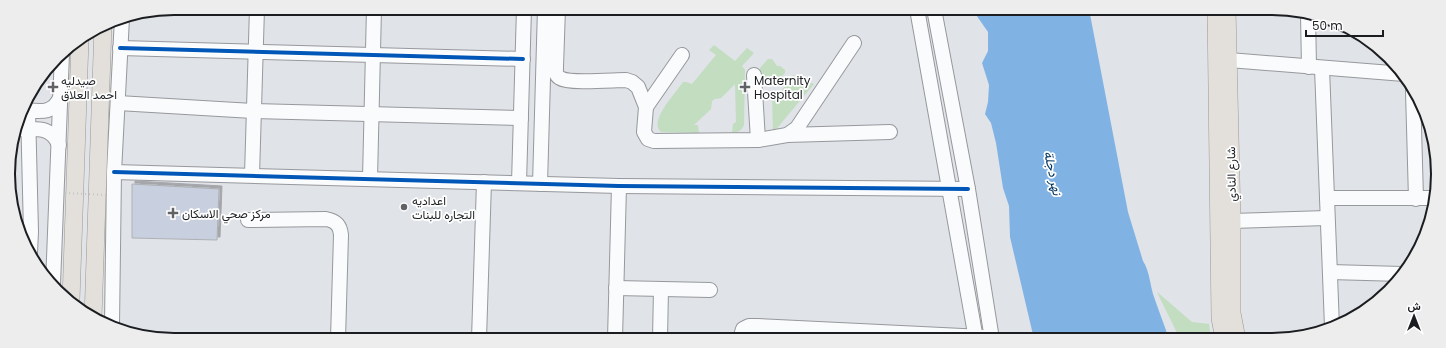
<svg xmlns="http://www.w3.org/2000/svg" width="1446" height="348" font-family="Poppins,Vazirmatn,sans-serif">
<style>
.green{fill:#c2ddc0}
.water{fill:#80b3e4}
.building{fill:#c8d0df;stroke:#aeb0b4;filter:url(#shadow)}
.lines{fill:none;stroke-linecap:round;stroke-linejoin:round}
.minor-casing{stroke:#96989c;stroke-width:16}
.major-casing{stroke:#9e9891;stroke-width:18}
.minor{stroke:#fafbfc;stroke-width:14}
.major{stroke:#e3e0db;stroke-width:17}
.path-bridge{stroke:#c2c3c5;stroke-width:2;stroke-dasharray:1 3;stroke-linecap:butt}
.cycleway-casing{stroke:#fff;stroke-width:6}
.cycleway{stroke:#0057b8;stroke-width:4}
.poi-dot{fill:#606266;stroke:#fff;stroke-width:1.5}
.labels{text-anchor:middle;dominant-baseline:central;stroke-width:3.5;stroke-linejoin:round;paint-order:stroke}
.poi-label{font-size:12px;fill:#1b1d20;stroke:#fff;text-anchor:start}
.street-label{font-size:12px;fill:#1b1d20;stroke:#fff}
.water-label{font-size:13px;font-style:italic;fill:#003561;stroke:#fff}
.rim{fill:none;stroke:#1b1d20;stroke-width:2}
</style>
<defs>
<filter id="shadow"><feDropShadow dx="3" dy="-3" stdDeviation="0" flood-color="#0004"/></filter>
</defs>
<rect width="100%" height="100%" fill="#e0e3e8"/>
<!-- green -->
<g class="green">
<path d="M 714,45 L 735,61 L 747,48 L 754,53 L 742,66 L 745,70 L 744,125 C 741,131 739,132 732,133 L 733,124 L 736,122 L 735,84 L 721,98 L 715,99 L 712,101 L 711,109 L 694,125 L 698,125 L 699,133 L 661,132 C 648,121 676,93 683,82 L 686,82 L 692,84 L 716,55 L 709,50 Z"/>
<polygon points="768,59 772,59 777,66 780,66 785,70 785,73 774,84 770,81 765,82 760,75 760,68"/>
<polygon points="793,75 814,84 773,133 772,93 780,93"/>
<polygon points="1157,292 1192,322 1209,324 1211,339 1180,339"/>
</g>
<!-- water -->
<path class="water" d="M 972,9 L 1089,9 L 1128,212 L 1143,261 C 1149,270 1150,283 1153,294 C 1158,309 1164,324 1169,339 L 1034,339 L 1010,237 L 1009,206 L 1003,188 L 996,143 L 991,123 L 985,114 L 988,102 L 989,85 L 982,63 L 988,51 L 988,32 Z"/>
<!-- building -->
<polygon class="building" points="132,184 219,189 217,240 132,238"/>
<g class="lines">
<defs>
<g id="minor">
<path d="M 558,8 L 556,67 C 556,72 555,75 560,78 C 569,84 613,80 626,80 L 632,82 L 638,87 L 646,107 L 644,132 L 648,139 L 654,141 L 758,140 L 787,135 L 797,128 L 854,43"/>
<polyline points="917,9 976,339"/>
<polyline points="934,9 968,189 992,339"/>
<polyline points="1308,14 1309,67"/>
<polyline points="120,48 523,59"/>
<polyline points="1229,60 1404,74"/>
<polyline points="1322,68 1332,327"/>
<polyline points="754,75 758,140"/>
<polyline points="1413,91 1416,199"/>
<polyline points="118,103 253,111 521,118"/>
<polyline points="646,107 682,55"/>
<path d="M 23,110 C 39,111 52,115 60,98"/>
<polyline points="28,110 31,232 30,252"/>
<path d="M 17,129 C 36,130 51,125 59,145"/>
<polyline points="787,135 890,132"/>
<polyline points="114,172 619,186 968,189"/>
<polyline points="252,175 257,8"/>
<polyline points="370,179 374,8"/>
<polyline points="519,183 524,8"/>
<polyline points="540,184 545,8"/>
<polyline points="1327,198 1436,198"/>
<path d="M 248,220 L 326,219 C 336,221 340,225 341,235 L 338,339"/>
<polyline points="1232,221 1327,218"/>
<polyline points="1330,272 1402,274"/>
<polyline points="53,284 62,53"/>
<polyline points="616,288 710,290"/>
<polyline points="112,325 114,172 122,18"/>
<polyline points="479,339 484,182"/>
<polyline points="615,339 619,186"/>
<polyline points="660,339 661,289"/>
<polyline points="740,339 743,329 749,326 757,326 983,337"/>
</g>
<g id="major">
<polyline points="1216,9 1220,318 1224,339"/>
<polyline points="1227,9 1232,221 1232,313 1237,339"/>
<polyline points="71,300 80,40"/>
<polyline points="93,318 103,25"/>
</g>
</defs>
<!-- minor casing -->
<use href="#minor" class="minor-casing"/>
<!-- major casing -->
<use href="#major" class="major-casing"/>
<!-- minor -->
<use href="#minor" class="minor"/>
<!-- major -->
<use href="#major" class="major"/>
<!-- path-bridge -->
<polyline class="path-bridge" points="65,193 107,195"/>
<defs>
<g id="cycleway">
<polyline points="120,48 523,59"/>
<polyline points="114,172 619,186 968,189"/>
</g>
</defs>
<!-- cycleway casing -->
<use href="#cycleway" class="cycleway-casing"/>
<!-- cycleway -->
<use href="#cycleway" class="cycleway"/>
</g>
<!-- markers -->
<g class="poi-dot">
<path d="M51 81h4v4h4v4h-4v4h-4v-4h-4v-4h4z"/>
<path d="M743 81h4v4h4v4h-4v4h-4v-4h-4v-4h4z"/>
<circle cx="404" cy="207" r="4"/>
<path d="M171 207h4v4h4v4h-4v4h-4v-4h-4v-4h4z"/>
</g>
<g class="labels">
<!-- poi labels -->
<g class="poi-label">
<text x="61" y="80">صيدليه<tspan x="61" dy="14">احمد العلاق</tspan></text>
<text x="754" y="80">Maternity<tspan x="754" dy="14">Hospital</tspan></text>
<text x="412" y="200">اعداديه<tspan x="412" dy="14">التجاره للبنات</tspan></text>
<text x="182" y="213">مركز صحي الاسكان</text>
</g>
<!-- street labels -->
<g class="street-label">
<text transform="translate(1231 174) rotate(-91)">شارع النادي</text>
</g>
<!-- water labels -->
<g class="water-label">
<text transform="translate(1053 173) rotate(78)">نهر دجلة</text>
</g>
</g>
<!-- crop -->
<path d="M0 0H1446V348H0ZM174 15H1272A159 159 0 0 1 1431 174V174A159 159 0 0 1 1272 333H174A159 159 0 0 1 15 174V174A159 159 0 0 1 174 15Z" fill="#ededed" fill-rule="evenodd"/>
<path class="rim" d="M174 15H1272A159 159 0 0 1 1431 174V174A159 159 0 0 1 1272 333H174A159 159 0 0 1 15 174V174A159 159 0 0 1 174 15Z"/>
<!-- north arrow -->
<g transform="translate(1414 316)" stroke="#ffffff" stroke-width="3" paint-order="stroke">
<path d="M0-3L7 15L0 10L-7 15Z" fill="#1b1d20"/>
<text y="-6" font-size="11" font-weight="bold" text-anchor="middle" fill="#1b1d20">ش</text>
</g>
<!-- scale -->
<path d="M1306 30v6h77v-6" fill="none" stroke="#1b1d20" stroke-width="2"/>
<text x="1312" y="30" font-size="12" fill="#1b1d20" stroke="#ffffff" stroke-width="3" paint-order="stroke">50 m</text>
</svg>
